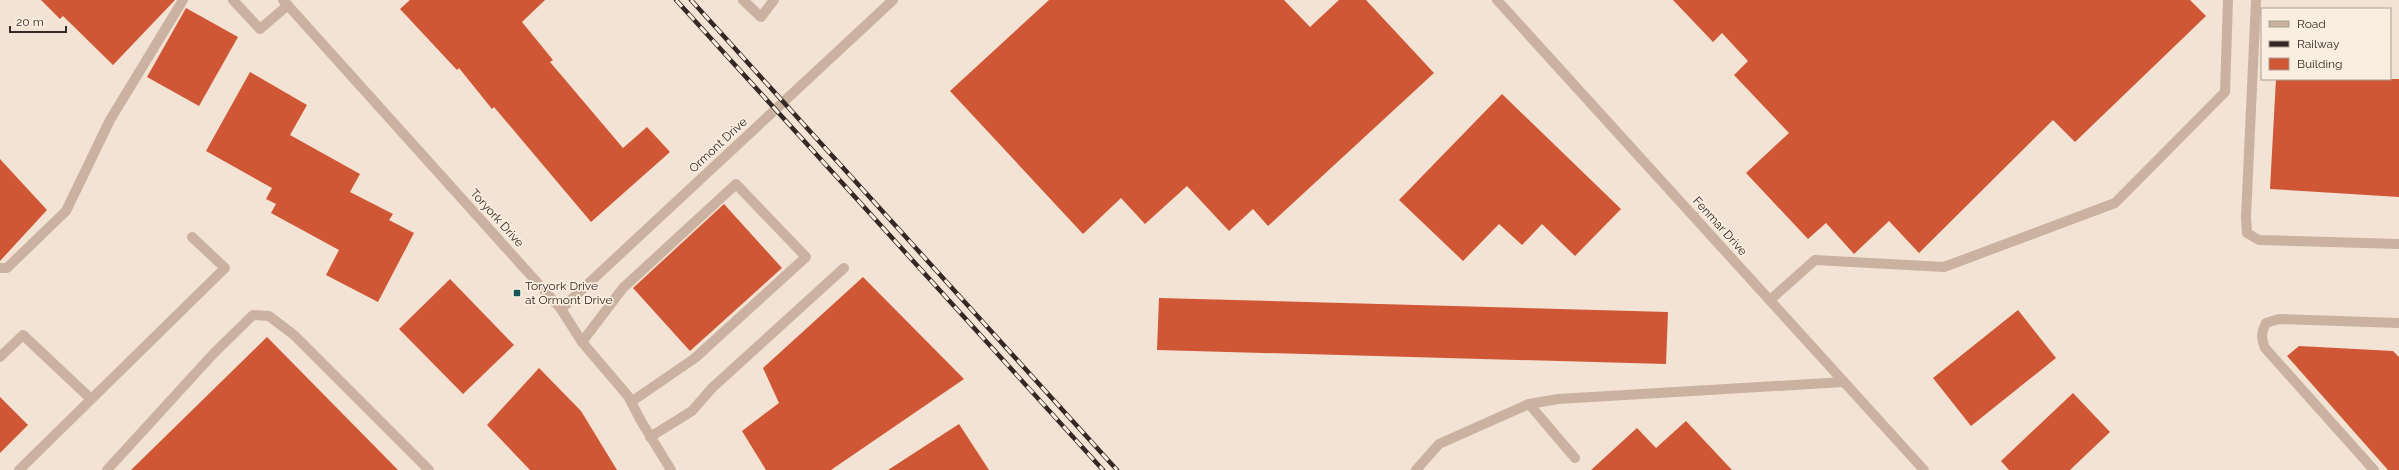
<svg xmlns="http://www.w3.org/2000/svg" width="2399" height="470" font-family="Raleway,sans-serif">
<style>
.building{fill:#d05735}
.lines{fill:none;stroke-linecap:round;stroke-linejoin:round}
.minor{stroke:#cbb2a0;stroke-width:10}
.rail-casing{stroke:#342824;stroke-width:4.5}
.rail{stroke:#faeee1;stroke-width:3;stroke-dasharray:9;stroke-linecap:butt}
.poi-dot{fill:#175558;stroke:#faeee1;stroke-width:1.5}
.labels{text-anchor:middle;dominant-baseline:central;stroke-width:3.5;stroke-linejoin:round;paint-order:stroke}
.street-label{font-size:12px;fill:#342824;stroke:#faeee1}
.poi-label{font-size:12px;fill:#342824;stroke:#faeee1;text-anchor:start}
</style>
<rect width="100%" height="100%" fill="#f2e3d4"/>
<!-- building -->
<g class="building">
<polygon points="41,0 175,0 113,65 63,16 60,19"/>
<polygon points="410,0 545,0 522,22 553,60 550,62 623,148 647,127 670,152 591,222 494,107 492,109 459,68 457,70 400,9"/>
<polygon points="1049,0 1284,0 1310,27 1339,0 1366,0 1434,73 1268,226 1253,209 1229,231 1187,186 1145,224 1121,198 1083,234 950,91"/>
<polygon points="1673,0 2190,0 2206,16 2075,142 2053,120 1919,253 1889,221 1854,254 1826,223 1808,239 1746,173 1789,133 1734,75 1748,61 1722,33 1713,42"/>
<polygon points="186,8 238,37 199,106 147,77"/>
<polygon points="250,72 307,105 290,135 360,174 350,192 393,214 389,220 414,233 378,302 326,275 339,250 271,213 276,204 266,199 272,188 206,151"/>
<polygon points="2276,79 2399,79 2399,197 2270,189"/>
<polygon points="1502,94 1621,209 1575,256 1542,224 1522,245 1499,224 1463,261 1399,200"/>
<polygon points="0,159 47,210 0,261"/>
<polygon points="724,204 782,268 690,351 633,288"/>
<polygon points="863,277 964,379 831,470 766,470 742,431 779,403 763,368"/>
<polygon points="450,279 514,345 463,394 399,329"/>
<polygon points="1159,298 1668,312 1666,364 1157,350"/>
<polygon points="2018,310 2056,358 1971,426 1933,378"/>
<polygon points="267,337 398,470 131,470"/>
<polygon points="2299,346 2393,351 2399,357 2399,470 2388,470 2287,356"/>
<polygon points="539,368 581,411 617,470 530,470 487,425"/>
<polygon points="2073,393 2110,432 2070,470 2009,470 2001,461"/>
<polygon points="0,397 28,425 0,453"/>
<polygon points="1686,421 1732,470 1591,470 1637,428 1656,448"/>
<polygon points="959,424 989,470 888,470"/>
</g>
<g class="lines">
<!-- minor -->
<g class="minor">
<polyline points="233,0 260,29 288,5"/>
<polyline points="283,0 561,309 582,342 628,396 641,421 671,470"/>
<polyline points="743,0 761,17 774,0"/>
<polyline points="1497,0 1924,470"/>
<polyline points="2256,0 2246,217 2247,233 2259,240 2399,244"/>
<polyline points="0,268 7,268 66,211 110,120 183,0"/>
<polyline points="1770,300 1815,260 1944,267 2115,203 2225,92 2228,0"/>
<polyline points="561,309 893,0"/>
<polyline points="582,342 623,288 736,184 806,257 695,358 631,402"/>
<polyline points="0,357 23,335 91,399"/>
<polyline points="1529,404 1575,458"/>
<polyline points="650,437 692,411 712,388 844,268"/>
<polyline points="19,470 225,268 192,237"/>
<polyline points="107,470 214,353 253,315 269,316 294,335 429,470"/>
<polyline points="1416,470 1439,444 1529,404 1558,399 1844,382"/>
<path d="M 2374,470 L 2265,348 C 2261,338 2261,333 2266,323 L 2279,319 L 2399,323"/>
</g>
<defs>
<g id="rail">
<polyline points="676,0 1103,470"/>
<polyline points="691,0 1117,470"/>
</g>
</defs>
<!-- rail casing -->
<use href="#rail" class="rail-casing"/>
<!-- rail -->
<use href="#rail" class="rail"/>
</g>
<!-- markers -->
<rect class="poi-dot" x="513" y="289" width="8" height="8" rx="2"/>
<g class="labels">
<!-- street labels -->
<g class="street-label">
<text transform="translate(718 145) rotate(-43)">Ormont Drive</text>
<text transform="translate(497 218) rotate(48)">Toryork Drive</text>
<text transform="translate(1720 226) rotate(48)">Fenmar Drive</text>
</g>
<!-- poi labels -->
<g class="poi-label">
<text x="525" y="286">Toryork Drive<tspan x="525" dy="14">at Ormont Drive</tspan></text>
</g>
</g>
<!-- legend -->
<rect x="2261" y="8" width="130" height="72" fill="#faeee1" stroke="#ab9f95"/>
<rect x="2269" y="21" width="20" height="6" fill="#cbb2a0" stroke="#ab9f95"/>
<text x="2297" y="28" font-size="12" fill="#342824">Road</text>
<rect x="2269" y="41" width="20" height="6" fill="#342824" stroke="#ab9f95"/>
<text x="2297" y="48" font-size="12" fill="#342824">Railway</text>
<rect x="2269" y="58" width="20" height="12" fill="#d05735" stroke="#ab9f95"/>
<text x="2297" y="68" font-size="12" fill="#342824">Building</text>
<!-- scale -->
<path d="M10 26v6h56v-6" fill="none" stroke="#342824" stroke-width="2"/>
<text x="16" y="26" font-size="12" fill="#342824" stroke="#faeee1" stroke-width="3" paint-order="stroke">20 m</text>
</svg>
